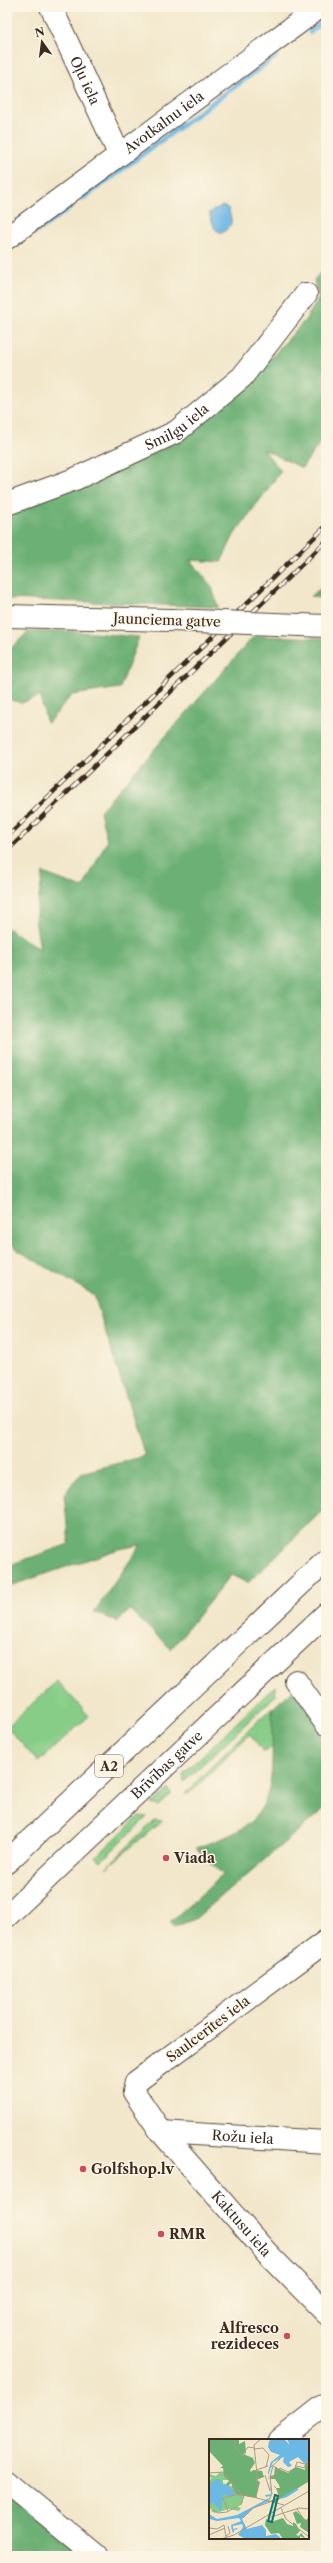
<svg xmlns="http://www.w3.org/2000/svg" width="333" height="2563" font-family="'Libre Caslon Text',serif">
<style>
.green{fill:#87cd88;stroke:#617c53}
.forest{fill:#6db074;stroke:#546d49}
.water{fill:#6cb8e5;stroke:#547182}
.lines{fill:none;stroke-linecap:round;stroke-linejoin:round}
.stream{stroke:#6cb8e5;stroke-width:5}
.minor-casing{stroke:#564638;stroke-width:24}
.major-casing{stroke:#564638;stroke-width:24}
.highway-casing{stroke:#564638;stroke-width:24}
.minor{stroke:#fff;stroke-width:22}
.major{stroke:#fff;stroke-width:22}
.highway{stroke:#fff;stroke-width:22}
.rail-casing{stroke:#3b2a1e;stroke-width:4.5}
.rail{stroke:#fcf5e5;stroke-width:3;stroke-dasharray:9;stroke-linecap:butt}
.major-bridge-casing{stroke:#564638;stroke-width:24;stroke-linecap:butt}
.major-bridge{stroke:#fff;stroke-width:22}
.poi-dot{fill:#d1495b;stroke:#fcf5e5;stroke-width:1.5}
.labels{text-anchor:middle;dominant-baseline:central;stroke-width:3;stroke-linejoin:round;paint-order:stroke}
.shield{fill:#fcf5e5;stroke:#75675a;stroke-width:1}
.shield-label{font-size:13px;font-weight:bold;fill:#3b2a1e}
.street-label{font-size:14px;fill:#3b2a1e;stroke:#fcf5e5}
.poi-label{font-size:14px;font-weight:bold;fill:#3b2a1e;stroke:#fcf5e5;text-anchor:start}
.inset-river{fill:none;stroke:#6cb8e5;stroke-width:2}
.inset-road{fill:none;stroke:#a99b86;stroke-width:1}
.view{fill:#0f766e;fill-opacity:0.15;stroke:#0f766e;stroke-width:2}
.inset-edge{fill:none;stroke:#3b2a1e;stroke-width:2}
</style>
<rect width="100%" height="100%" fill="#fcf5e5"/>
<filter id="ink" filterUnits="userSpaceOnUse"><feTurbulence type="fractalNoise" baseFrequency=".025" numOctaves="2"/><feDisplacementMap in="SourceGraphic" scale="8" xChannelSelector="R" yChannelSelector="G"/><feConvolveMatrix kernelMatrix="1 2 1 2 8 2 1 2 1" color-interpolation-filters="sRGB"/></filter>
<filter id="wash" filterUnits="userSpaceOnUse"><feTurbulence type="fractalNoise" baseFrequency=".012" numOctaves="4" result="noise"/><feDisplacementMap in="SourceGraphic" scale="16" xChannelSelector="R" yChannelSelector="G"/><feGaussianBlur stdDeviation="0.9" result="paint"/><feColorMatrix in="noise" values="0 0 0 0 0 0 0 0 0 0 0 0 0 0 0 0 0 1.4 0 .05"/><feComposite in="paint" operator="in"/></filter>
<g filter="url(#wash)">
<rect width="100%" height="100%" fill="#f2e7cb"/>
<!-- green -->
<g class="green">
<polygon points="57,1681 89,1716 38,1762 7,1727"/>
<polygon points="275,1686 276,1695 184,1782 183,1774"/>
<polygon points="272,1707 273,1747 263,1751 250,1734 191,1792 185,1793"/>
<polygon points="169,1789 171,1795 159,1806 152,1804"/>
<polygon points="139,1816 147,1817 101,1861 96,1857"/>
<polygon points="155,1820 162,1821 106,1868"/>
</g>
<!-- forest -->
<g class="forest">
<polygon points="326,266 326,434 302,468 263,449 281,471 234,535 221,562 190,560 212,587 218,607 7,599 7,510 99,480 180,440 249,383 306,319 319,298 314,280"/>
<polygon points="326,584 326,600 311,596"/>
<polygon points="70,631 139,637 120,688 72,695 47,724 40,696 21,703 7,699 7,652 28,632"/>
<polygon points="254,636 326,638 326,1507 248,1583 231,1575 171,1649 130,1610 117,1622 94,1612 141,1545 119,1549 7,1587 7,1566 69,1544 64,1494 81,1473 145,1456 94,1295 19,1251 7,1238 7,928 40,949 35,920 43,873 83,888 107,841 100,811"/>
<path d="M 294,1689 L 326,1733 L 326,1807 L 195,1919 L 174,1927 L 170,1922 L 223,1875 L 196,1848 C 211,1842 228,1837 241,1829 C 283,1803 269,1749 273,1708 Z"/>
<polygon points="7,2487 86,2556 7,2556"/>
</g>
<!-- water -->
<path class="water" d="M 221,206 L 228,208 C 232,221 234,225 222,233 L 215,229 L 209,213 Z"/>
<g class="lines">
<!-- stream -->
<g class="stream">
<polyline points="310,32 326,20"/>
<polyline points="83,198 276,56"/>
<polyline points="36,232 72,206"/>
<polyline points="7,253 10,251"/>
</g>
</g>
</g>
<g filter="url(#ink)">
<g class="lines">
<defs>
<g id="minor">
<path id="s1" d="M 51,7 L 119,154"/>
<path id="s2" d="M 7,238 L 320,7"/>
<path id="s3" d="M 7,504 L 75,479 L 176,432 L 242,377 L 306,294"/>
<polyline points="296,1681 326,1724"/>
<path id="s4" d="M 326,1941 L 136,2082 L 134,2092 L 161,2132 L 267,2253 L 326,2313"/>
<path id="s5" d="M 161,2132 L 326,2142"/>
<polyline points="280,2440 326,2404"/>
<polyline points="7,2482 97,2556"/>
</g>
<polyline id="major" points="7,616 170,620"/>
<g id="highway">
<polyline points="7,1862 326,1560"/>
<path id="s6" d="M 7,1916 L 326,1614"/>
</g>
</defs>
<!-- minor casing -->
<use href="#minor" class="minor-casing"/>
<!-- major casing -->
<use href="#major" class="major-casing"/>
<!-- highway casing -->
<use href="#highway" class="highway-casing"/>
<!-- minor -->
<use href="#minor" class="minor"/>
<!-- major -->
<use href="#major" class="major"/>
<!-- highway -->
<use href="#highway" class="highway"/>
<defs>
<g id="rail">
<polyline points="7,837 326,526"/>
<polyline points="7,851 326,541"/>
</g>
</defs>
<!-- rail casing -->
<use href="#rail" class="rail-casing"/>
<!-- rail -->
<use href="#rail" class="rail"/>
<defs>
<polyline id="major-bridge" points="170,620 326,626"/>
</defs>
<!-- major-bridge casing -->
<use href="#major-bridge" class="major-bridge-casing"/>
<!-- major-bridge -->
<use href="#major-bridge" class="major-bridge"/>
</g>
</g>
<!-- markers -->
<g class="poi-dot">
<circle cx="166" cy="1858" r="4"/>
<circle cx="83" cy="2169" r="4"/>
<circle cx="161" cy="2234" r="4"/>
<circle cx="287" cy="2336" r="4"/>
</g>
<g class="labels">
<!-- shield labels -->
<rect class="shield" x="95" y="1755" width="28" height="22" rx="3"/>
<g class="shield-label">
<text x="109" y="1766">A2</text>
</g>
<!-- street labels -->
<g class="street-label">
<text stroke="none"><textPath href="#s1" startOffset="81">Oļu iela</textPath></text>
<text stroke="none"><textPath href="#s2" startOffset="195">Avotkalnu iela</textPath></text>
<text stroke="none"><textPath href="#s3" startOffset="187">Smilgu iela</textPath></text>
<text transform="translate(167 620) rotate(2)">Jaunciema gatve</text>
<text stroke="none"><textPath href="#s6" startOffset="220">Brīvības gatve</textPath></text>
<text transform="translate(208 2029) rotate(-37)">Saulcerītes iela</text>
<text stroke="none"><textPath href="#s5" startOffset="82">Rožu iela</textPath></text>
<text stroke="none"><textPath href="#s4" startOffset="417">Kaktusu iela</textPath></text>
</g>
<!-- poi labels -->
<g class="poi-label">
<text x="174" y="1858">Viada</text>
<text x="91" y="2169">Golfshop.lv</text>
<text x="169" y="2234">RMR</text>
<text x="279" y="2328" text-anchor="end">Alfresco<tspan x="279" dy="16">rezideces</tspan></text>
</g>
</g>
<!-- overview -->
<g transform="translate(209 2439)">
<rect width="100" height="100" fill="#f2e7cb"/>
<path d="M 11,33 L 15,34 L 19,41 L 14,41 L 14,44 L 24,48 L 26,56 L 34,57 L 32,65 L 27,67 L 32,69 L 30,72 L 20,70 L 6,74 L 2,72 L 4,69 L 0,71 L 0,43 L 3,38 L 0,39 L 0,35 L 7,37 Z" fill="#87cd88"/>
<path d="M 0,0 L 30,0 L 30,5 L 36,2 L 37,14 L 34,15 L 44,19 L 46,24 L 41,31 L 42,33 L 44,31 L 53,32 L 55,38 L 47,41 L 51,43 L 47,59 L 35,57 L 32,69 L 34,57 L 27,56 L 22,44 L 19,47 L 17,45 L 20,42 L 15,37 L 14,29 L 11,29 L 14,27 L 0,12 ZM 100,23 L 100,33 L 87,38 L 100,33 L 99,43 L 66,63 L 59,63 L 70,58 L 67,49 L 71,49 L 70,46 L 66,40 L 61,40 L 61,37 L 65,36 L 66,28 L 79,34 L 87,28 L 96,31 L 96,24 ZM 87,72 L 97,81 L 100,78 L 100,94 L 91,88 L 92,84 L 88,85 L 84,74 ZM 74,79 L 78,85 L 84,87 L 84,83 L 87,85 L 91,92 L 87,96 L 90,97 L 92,94 L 97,100 L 91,97 L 91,100 L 74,100 L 70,94 L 62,95 L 56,86 L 57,80 L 62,83 Z" fill="#6db074"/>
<path d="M 64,0 L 75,0 L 81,6 L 78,0 L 100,0 L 100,23 L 95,24 L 89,18 L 80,23 L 83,27 L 79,28 L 74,23 L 75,18 L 64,23 L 59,37 L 63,54 L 58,63 L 45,69 L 33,80 L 38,90 L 53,86 L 57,91 L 57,97 L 67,95 L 73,100 L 37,100 L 29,96 L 34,88 L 33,85 L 24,87 L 24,90 L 28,89 L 29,90 L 25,91 L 25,94 L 23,92 L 22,86 L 32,82 L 30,79 L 8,82 L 1,80 L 0,75 L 8,80 L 28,76 L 60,59 L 61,57 L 57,58 L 56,56 L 62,55 L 59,33 L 62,23 L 71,16 L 62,13 L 59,8 L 60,2 ZM 8,40 L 11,40 L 14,47 L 17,45 L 22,49 L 26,56 L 19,58 L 17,55 L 14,56 L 12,73 L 4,63 L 0,68 L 0,45 Z" fill="#6cb8e5"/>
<path class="inset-river" d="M 76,58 L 89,50M 73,59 L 88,50"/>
<path class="inset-road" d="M 26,0 L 26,8 L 33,16 L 37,16M 45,10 L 54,9 L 60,16M 35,13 L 39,8 L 45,9M 87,27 L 96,29 L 96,26M 57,28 L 60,16M 62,28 L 71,20M 47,31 L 59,27M 0,34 L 14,33 L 32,55 L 75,66M 56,36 L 61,52M 61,41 L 71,29 L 79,33 L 86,29 L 88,23 L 100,26M 23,47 L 26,56 L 33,56M 65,47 L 69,51 L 71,59M 47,59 L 49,45 L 45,6 L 52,0M 59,63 L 63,55 L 61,38 L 64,27 L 68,29M 72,69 L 77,80 L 100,98M 3,70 L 9,74 L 18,73 L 32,65 L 35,56M 88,70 L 96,82M 19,72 L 14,59 L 26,56M 62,78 L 90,69 L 100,70M 34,79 L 44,69 L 61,63M 0,89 L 8,90 L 15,86 L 17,98M 0,96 L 16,89M 17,97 L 21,94 L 19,87M 12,100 L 25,96 L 100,52"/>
<path class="view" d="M 66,56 L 69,57 L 63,83 L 59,82 Z"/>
<rect width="100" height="100" class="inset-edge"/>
</g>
<!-- margin -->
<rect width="333" height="2563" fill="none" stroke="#fcf5e5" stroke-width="24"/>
<!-- north arrow -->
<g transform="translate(42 42) rotate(346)" stroke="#fcf5e5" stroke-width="3" paint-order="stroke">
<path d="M0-3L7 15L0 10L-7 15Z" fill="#3b2a1e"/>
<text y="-6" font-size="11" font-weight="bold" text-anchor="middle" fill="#3b2a1e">N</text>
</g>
</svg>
